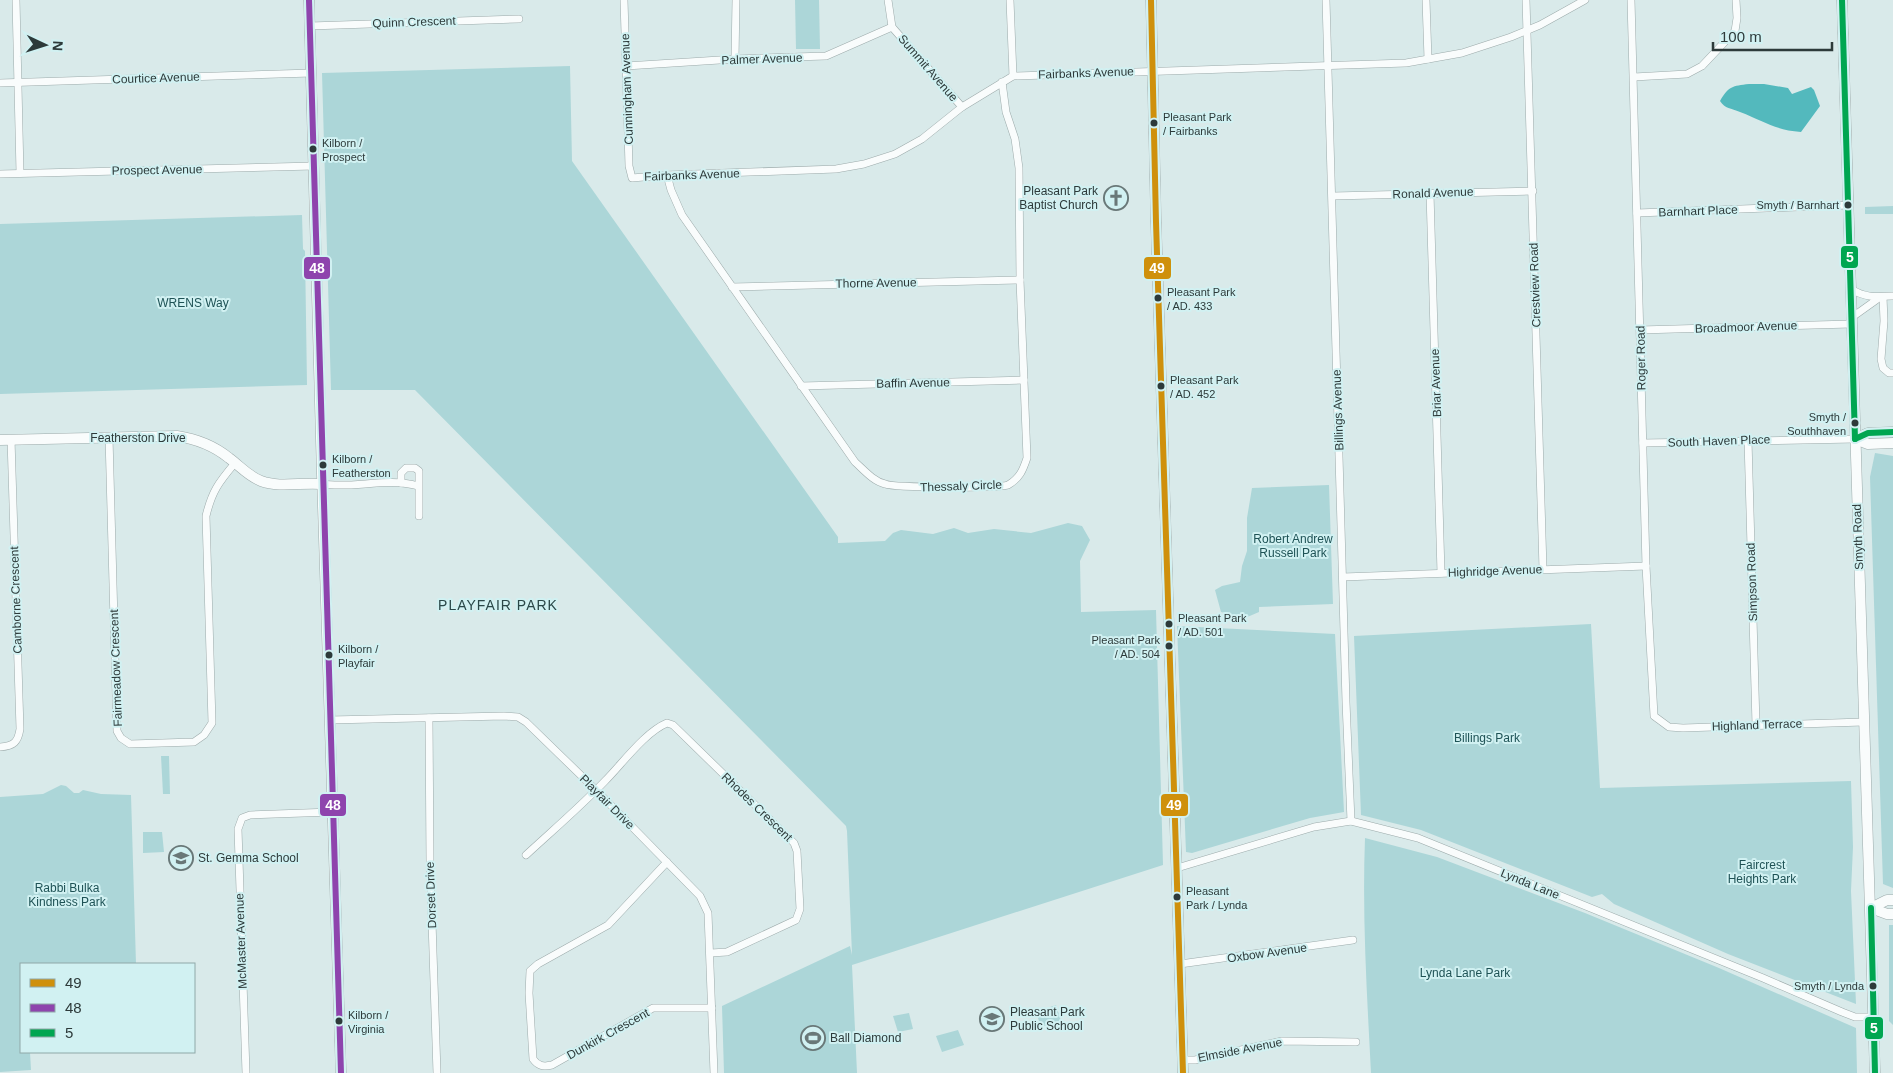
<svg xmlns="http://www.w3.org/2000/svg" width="1893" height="1073" font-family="Helvetica,sans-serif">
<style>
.green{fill:#acd6d8}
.water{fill:#53b9bd}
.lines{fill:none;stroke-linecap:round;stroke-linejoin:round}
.street-casing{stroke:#9caaaa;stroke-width:8}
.secondary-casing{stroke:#9caaaa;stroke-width:11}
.street{stroke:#f9fcfc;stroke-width:7}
.secondary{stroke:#f9fcfc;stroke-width:10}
.bus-1-casing{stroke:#d1f1f2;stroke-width:10}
.bus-2-casing{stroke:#d1f1f2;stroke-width:10}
.bus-3-casing{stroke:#d1f1f2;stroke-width:10}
.bus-1{stroke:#cf900c;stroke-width:6}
.bus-2{stroke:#8e44ad;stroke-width:6}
.bus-3{stroke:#00a651;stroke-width:6}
.bus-dot{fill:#2d3a3a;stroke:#d1f1f2;stroke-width:2}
.labels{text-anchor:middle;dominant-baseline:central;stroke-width:4;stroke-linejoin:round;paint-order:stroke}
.bus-label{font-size:11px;fill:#2d3a3a;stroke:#d1f1f2;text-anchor:start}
.street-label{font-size:12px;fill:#2d3a3a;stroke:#d1f1f2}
.poi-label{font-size:12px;fill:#2d3a3a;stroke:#d1f1f2;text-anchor:start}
.park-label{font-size:12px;fill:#1e5255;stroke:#d1f1f2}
.neighbourhood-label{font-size:14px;letter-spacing:1px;fill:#2b4748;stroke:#d1f1f2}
.line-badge{stroke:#d1f1f2;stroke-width:2}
.badge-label{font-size:14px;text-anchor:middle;font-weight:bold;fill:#fff}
</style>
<rect width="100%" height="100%" fill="#d9eaea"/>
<!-- green -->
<g class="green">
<polygon points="795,0 819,0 820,49 796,49"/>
<polygon points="570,66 572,161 838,537 838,543 885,541 893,533 901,530 933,534 954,528 968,533 994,529 1031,533 1068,523 1082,526 1090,540 1080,561 1081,612 1156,610 1163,865 852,965 857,1073 724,1073 722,1006 850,946 852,955 847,831 846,826 415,390 331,390 322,73"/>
<polygon points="1893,206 1893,214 1865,214 1865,207"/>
<polygon points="302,215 303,249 305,251 307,385 0,394 0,224"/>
<polygon points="1875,453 1893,456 1893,888 1883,884 1870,477"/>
<polygon points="1329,485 1333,604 1259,607 1259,612 1245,618 1221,612 1215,590 1222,586 1240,582 1242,566 1247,551 1247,518 1252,488"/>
<polygon points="1591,624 1600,788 1851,781 1853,847 1851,891 1856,1004 1728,954 1614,904 1602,894 1592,897 1421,830 1361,815 1354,636"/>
<polygon points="1177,626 1335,634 1344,812 1310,818 1192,853 1186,852"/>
<polygon points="161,756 169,756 170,794 163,794"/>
<polygon points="61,785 66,786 74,793 79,793 83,790 101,794 131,795 136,964 21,964 21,1052 30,1052 31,1070 0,1072 0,797 43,794"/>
<polygon points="143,832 162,832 164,852 143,853"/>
<path d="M 1365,838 L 1437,857 L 1585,913 L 1719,968 L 1856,1028 L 1857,1073 L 1371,1073 C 1367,995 1362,916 1365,838 Z"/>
<polygon points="1889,925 1893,925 1893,1025 1889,1021"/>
<polygon points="1056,1005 1061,1021 1041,1027 1036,1012"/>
<polygon points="909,1013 913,1029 898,1032 893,1016"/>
<polygon points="958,1030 964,1045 942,1052 936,1036"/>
</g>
<!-- water -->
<path class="water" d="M 1749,84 L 1764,84 L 1788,88 L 1792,94 L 1811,87 L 1814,90 L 1820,106 L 1801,132 C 1774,130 1764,121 1740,112 C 1731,108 1725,109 1720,101 C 1729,86 1732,86 1749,84 Z"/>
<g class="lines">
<defs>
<g id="street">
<polyline points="16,0 20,173"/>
<polyline points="624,0 629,166 632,178 667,175 836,169 864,164 895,154 922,139 962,107 1013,76 1406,63 1462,53 1511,37 1540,25 1585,0"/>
<polyline points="888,0 892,27 962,107"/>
<polyline points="1010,0 1013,76"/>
<polyline points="1326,0 1346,702 1351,821"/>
<polyline points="1426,0 1428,59"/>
<polyline points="1526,0 1543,569"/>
<polyline points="1631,0 1646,566 1654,716 1669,727 1683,728 1863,722"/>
<polyline points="310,26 519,19"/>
<polyline points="735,59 736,0"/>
<polyline points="626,66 735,59 826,56 892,27"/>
<polyline points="1634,77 1687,74 1702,66 1735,31 1737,18 1736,0"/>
<polyline points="0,83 312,73"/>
<polyline points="0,174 314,166"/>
<path d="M 667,175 L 671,190 L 682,215 L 855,462 C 864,470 873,481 885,484 C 896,488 1001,488 1008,485 C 1020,478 1023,470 1027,458 L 1020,280 L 1019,168 L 1015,139 L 1006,112 L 1002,82"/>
<polyline points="1430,193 1441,573"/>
<polyline points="1333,196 1533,191"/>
<polyline points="1637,213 1849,205"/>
<polyline points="732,287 1020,280"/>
<path d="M 1851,289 C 1865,298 1877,297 1893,296"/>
<polyline points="1883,297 1884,321 1881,359 1883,368 1889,373 1893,373"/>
<polyline points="1851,318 1879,298"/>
<polyline points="1640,330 1851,324"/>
<polyline points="801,386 1024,380"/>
<path d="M 109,437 L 117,731 L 121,738 L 130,744 L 194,742 L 204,735 L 212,723 L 206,516 C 212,491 219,482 235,463"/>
<polyline points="1748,440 1756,725"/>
<polyline points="1643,443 1855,439"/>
<polyline points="401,483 401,473 406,468 415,468 419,471 419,516"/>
<path d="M 322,484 C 354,489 387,477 418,486"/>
<polyline points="1343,577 1646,566"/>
<polyline points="429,718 430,861 437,1073"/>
<polyline points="330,720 504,716 518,717 526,722 596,790 700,896 708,913 714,1073"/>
<path d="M 0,747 C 14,746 18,742 20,729 L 11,439"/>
<path d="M 526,855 C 552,831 580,807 605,781 C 622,764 645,732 667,723 L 673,725 L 794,843 L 797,851 L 800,909 L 796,920 L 727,952 L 711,953"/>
<path d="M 667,862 L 608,925 L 538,964 L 530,971 L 529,993 L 533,1059 C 538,1066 543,1067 552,1065 L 653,1008 L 712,1008"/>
<polyline points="1177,868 1314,827 1351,821 1418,838 1763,978 1842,1012 1855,1017 1874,1017"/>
<polyline points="1180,964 1353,940"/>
<polyline points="1183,1060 1195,1060 1282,1041 1356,1042"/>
<polyline points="246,1073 238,829 242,818 250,815 332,812"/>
</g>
<g id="secondary">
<polyline points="309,0 322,474 341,1073"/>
<polyline points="1151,0 1156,222 1183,1073"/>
<polyline points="1842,0 1875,1073"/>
<polyline points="1855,439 1868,433 1893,432"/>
<polyline points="1855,439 1868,444 1893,443"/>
<path d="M 0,440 L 177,436 C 197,439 213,445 229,458 C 240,466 248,476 261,481 C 280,488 302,482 322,484"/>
<polyline points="1871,908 1887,900 1893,900"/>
<polyline points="1871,908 1887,914 1893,914"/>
</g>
</defs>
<!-- street casing -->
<use href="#street" class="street-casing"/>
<!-- secondary casing -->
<use href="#secondary" class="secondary-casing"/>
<!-- street -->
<use href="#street" class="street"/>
<!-- secondary -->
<use href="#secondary" class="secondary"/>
<defs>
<polyline id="bus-1" points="1151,0 1156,222 1183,1073"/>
<polyline id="bus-2" points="309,0 341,1073"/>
<g id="bus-3">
<polyline points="1842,0 1855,439"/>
<polyline points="1855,439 1868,433 1893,432"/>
<polyline points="1871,908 1875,1073"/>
</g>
</defs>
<!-- bus-1 casing -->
<use href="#bus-1" class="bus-1-casing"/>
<!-- bus-2 casing -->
<use href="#bus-2" class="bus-2-casing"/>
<!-- bus-3 casing -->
<use href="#bus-3" class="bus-3-casing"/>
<!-- bus-1 -->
<use href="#bus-1" class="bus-1"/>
<!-- bus-2 -->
<use href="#bus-2" class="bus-2"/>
<!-- bus-3 -->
<use href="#bus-3" class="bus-3"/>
</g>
<!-- icons -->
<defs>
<symbol id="church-ring" viewBox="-11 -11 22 22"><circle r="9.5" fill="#d1f1f2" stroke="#697878" stroke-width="1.5"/><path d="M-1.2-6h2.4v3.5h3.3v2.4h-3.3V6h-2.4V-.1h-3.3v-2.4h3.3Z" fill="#697878"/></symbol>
<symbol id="school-ring" viewBox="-11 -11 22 22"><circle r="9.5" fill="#d1f1f2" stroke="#697878" stroke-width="1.5"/><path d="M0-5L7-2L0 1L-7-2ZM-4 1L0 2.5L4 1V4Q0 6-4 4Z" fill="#697878"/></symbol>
<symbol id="stadium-ring" viewBox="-11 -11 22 22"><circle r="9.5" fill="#d1f1f2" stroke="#697878" stroke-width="1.5"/><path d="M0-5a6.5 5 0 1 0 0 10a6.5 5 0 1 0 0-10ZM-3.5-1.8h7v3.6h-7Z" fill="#697878"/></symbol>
</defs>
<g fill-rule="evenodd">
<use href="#church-ring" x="1102" y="184" width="28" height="28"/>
<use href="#school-ring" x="167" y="844" width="28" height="28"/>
<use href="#school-ring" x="978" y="1005" width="28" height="28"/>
<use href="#stadium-ring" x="799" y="1024" width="28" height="28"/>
</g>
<!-- markers -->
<g class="bus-dot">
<circle cx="1154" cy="123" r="4.5"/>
<circle cx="313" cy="149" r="4.5"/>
<circle cx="1848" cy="205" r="4.5"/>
<circle cx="1158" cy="298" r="4.5"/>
<circle cx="1161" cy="386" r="4.5"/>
<circle cx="1855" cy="423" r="4.5"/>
<circle cx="323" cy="465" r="4.5"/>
<circle cx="1169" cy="624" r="4.5"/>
<circle cx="1169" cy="646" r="4.5"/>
<circle cx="329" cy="655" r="4.5"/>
<circle cx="1177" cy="897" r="4.5"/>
<circle cx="1873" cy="986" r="4.5"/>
<circle cx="339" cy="1021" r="4.5"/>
</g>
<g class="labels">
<!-- bus labels -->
<g class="bus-label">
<text x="1163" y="117">Pleasant Park<tspan x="1163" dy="14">/ Fairbanks</tspan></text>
<text x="322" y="143">Kilborn /<tspan x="322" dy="14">Prospect</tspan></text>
<text x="1839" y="205" text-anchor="end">Smyth / Barnhart</text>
<text x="1167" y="292">Pleasant Park<tspan x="1167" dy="14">/ AD. 433</tspan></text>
<text x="1170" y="380">Pleasant Park<tspan x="1170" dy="14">/ AD. 452</tspan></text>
<text x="1846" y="417" text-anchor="end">Smyth /<tspan x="1846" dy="14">Southhaven</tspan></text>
<text x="332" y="459">Kilborn /<tspan x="332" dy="14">Featherston</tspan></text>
<text x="1178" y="618">Pleasant Park<tspan x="1178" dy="14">/ AD. 501</tspan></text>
<text x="1160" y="640" text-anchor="end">Pleasant Park<tspan x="1160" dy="14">/ AD. 504</tspan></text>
<text x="338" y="649">Kilborn /<tspan x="338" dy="14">Playfair</tspan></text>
<text x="1186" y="891">Pleasant<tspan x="1186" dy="14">Park / Lynda</tspan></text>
<text x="1864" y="986" text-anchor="end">Smyth / Lynda</text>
<text x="348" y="1015">Kilborn /<tspan x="348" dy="14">Virginia</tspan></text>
</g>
<!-- street labels -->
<g class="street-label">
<text transform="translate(414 22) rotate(-2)">Quinn Crescent</text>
<text transform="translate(762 59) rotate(-2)">Palmer Avenue</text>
<text transform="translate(928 68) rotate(49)">Summit Avenue</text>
<text transform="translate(1086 73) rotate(-2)">Fairbanks Avenue</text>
<text transform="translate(156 78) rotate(-2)">Courtice Avenue</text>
<text transform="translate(627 89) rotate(-92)">Cunningham Avenue</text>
<text transform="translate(157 170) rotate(-1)">Prospect Avenue</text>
<text transform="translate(692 175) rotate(-2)">Fairbanks Avenue</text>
<text transform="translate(1433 193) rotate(-2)">Ronald Avenue</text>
<text transform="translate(1698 211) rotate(-2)">Barnhart Place</text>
<text transform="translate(876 283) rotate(-1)">Thorne Avenue</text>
<text transform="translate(1535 285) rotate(-92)">Crestview Road</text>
<text transform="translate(1746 327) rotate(-2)">Broadmoor Avenue</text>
<text transform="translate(1641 358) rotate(-91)">Roger Road</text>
<text transform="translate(913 383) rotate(-1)">Baffin Avenue</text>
<text transform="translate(1436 383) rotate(-92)">Briar Avenue</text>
<text transform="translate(1338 410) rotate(-92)">Billings Avenue</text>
<text x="138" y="438">Featherston Drive</text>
<text transform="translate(1719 441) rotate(-2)">South Haven Place</text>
<text transform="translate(961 486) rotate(-2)">Thessaly Circle</text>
<text transform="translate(1858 537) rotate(-92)">Smyth Road</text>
<text transform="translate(1495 571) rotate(-2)">Highridge Avenue</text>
<text transform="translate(1752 582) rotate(-92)">Simpson Road</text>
<text transform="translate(16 600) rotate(-92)">Camborne Crescent</text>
<text transform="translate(116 668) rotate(-92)">Fairmeadow Crescent</text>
<text transform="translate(1757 725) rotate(-2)">Highland Terrace</text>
<text transform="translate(607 802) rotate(45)">Playfair Drive</text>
<text transform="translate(757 807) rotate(44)">Rhodes Crescent</text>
<text transform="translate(1530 884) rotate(22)">Lynda Lane</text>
<text transform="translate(431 895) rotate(-92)">Dorset Drive</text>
<text transform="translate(241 941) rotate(-92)">McMaster Avenue</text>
<text transform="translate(1267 953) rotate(-8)">Oxbow Avenue</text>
<text transform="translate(608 1034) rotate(-29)">Dunkirk Crescent</text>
<text transform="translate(1240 1050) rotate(-11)">Elmside Avenue</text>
</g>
<!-- poi labels -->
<g class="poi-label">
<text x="1098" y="191" text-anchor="end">Pleasant Park<tspan x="1098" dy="14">Baptist Church</tspan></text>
<text x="198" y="858">St. Gemma School</text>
<text x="1010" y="1012">Pleasant Park<tspan x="1010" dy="14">Public School</tspan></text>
<text x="830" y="1038">Ball Diamond</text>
</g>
<!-- park labels -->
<g class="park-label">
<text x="193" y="303">WRENS Way</text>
<text x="1293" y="539">Robert Andrew<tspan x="1293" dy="14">Russell Park</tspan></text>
<text x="1487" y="738">Billings Park</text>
<text x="1762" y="865">Faircrest<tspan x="1762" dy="14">Heights Park</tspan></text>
<text x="67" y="888">Rabbi Bulka<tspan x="67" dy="14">Kindness Park</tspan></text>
<text x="1465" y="973">Lynda Lane Park</text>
</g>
<!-- neighbourhood labels -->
<g class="neighbourhood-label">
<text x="498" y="605">PLAYFAIR PARK</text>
</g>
</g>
<g class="line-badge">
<rect x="1840" y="245" width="19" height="24" rx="5" fill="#00a651"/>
<rect x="303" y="256" width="28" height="24" rx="5" fill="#8e44ad"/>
<rect x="1143" y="256" width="29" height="24" rx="5" fill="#cf900c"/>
<rect x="319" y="793" width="28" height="24" rx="5" fill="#8e44ad"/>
<rect x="1160" y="793" width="29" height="24" rx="5" fill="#cf900c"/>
<rect x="1864" y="1016" width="20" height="24" rx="5" fill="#00a651"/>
</g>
<g class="badge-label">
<text x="1850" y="262">5</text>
<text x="317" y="273">48</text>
<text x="1157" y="273">49</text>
<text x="333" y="810">48</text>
<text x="1174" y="810">49</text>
<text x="1874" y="1033">5</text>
</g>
<!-- legend -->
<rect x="20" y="963" width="175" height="90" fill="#d1f1f2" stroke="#8fa8a8"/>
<rect x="30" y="979" width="25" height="8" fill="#cf900c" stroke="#8fa8a8"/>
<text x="65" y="988" font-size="15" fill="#2d3a3a">49</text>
<rect x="30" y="1004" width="25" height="8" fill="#8e44ad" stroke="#8fa8a8"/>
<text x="65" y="1013" font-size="15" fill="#2d3a3a">48</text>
<rect x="30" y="1029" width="25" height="8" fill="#00a651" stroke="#8fa8a8"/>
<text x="65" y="1038" font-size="15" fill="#2d3a3a">5</text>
<!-- north arrow -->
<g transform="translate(45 45) rotate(94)" stroke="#d1f1f2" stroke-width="4" paint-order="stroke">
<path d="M0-4L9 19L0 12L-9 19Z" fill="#2d3a3a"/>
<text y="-8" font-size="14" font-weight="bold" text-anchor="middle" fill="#2d3a3a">N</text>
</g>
<!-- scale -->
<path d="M1713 42v8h119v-8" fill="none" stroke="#2d3a3a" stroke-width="2.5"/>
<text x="1720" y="42" font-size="15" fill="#2d3a3a" stroke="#d1f1f2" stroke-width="4" paint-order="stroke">100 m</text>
</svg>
